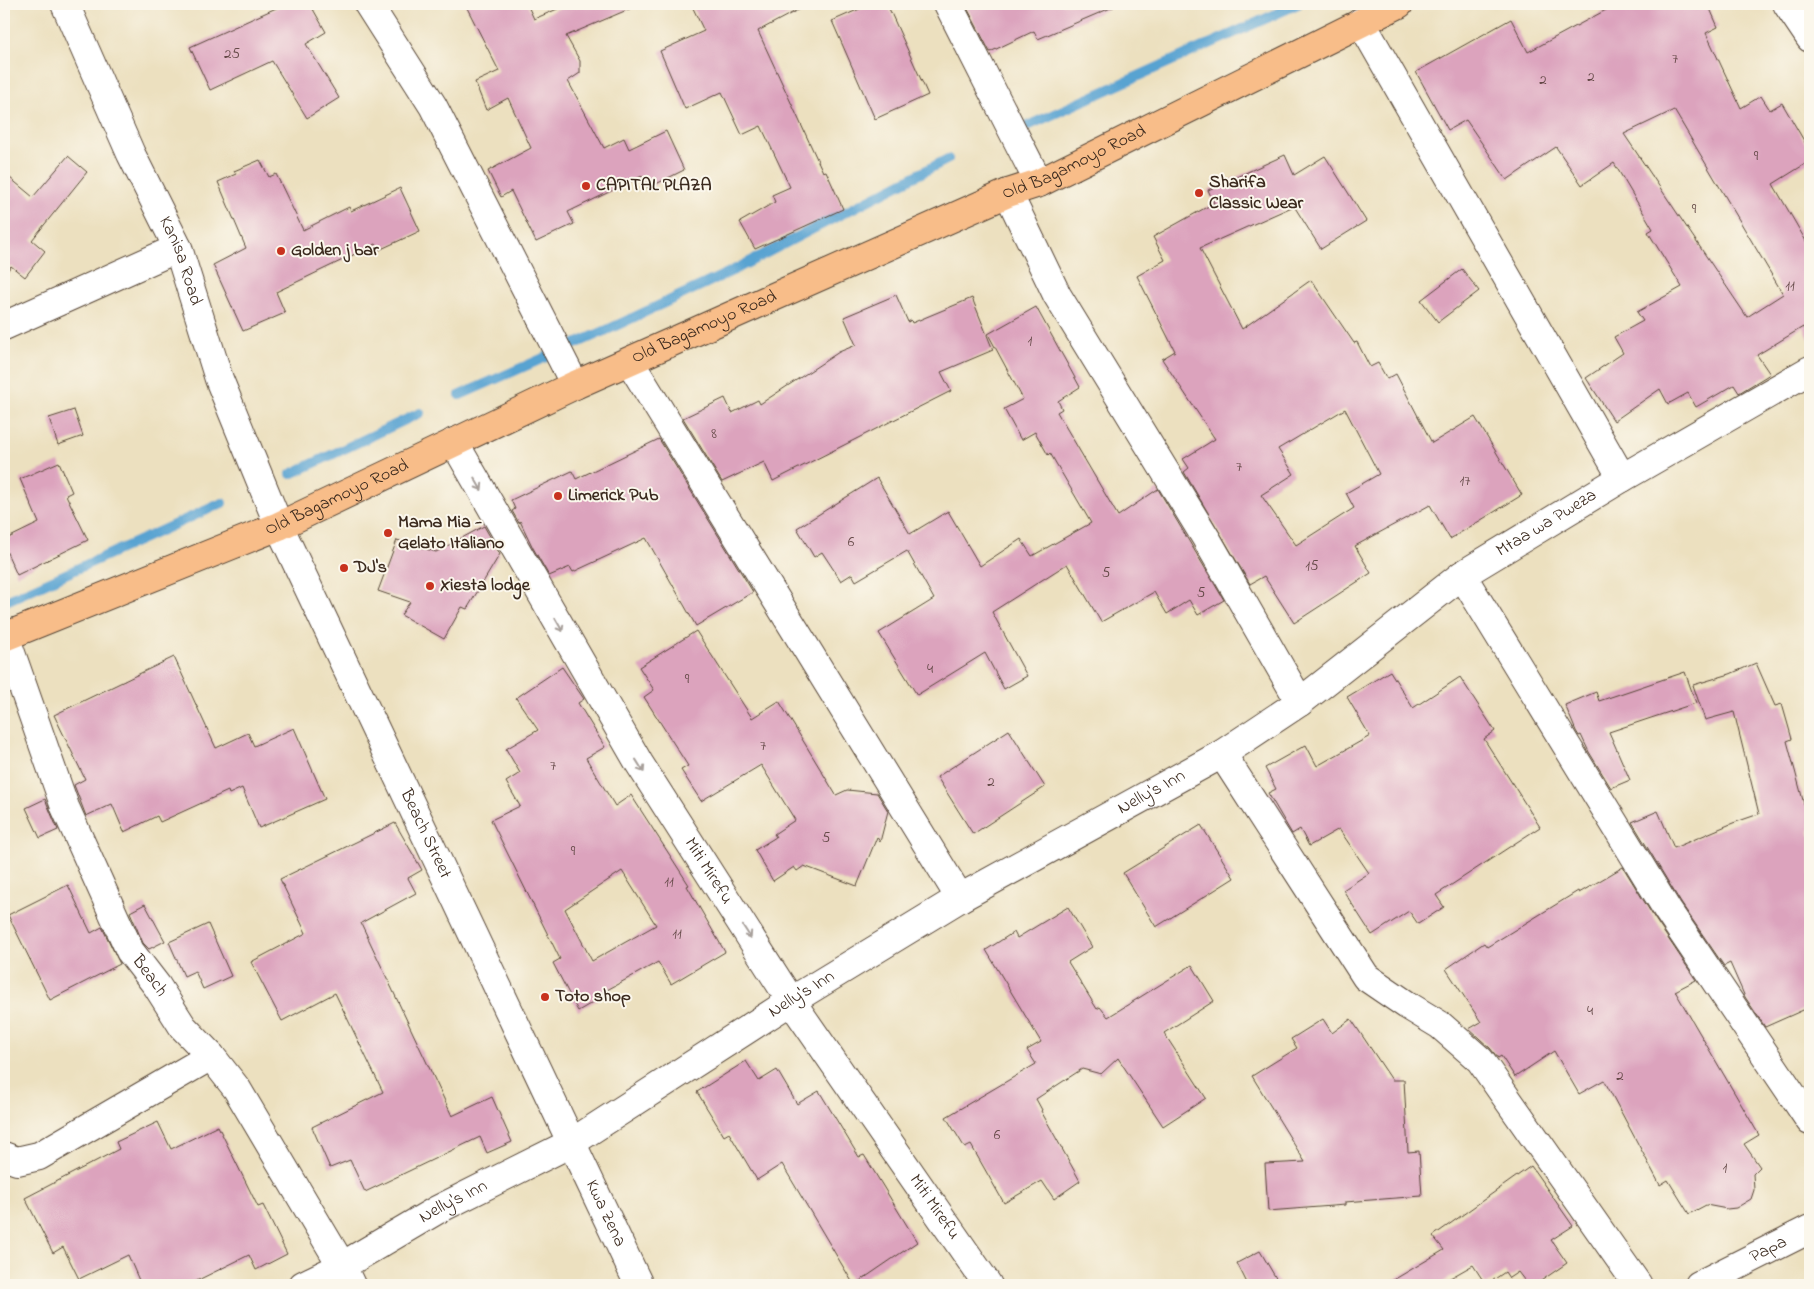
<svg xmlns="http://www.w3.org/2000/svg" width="1814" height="1289" font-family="'Indie Flower',sans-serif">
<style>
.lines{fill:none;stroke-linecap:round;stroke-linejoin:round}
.stream{stroke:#59a3d1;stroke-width:10}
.building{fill:#dca3bd;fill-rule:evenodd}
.minor-casing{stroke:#564536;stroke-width:30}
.primary-casing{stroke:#564536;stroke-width:30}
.minor{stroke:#fff;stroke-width:28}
.primary{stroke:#f8bd89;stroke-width:28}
.oneway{stroke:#a79f9a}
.poi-dot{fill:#c8321e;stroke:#fbf7ec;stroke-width:2}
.labels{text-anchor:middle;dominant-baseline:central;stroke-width:4;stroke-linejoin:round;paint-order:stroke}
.number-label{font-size:15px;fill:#634846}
.street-label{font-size:18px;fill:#3b2a1e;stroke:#fbf7ec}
.poi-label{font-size:18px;font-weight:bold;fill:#3b2a1e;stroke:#fbf7ec;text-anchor:start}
</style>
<rect width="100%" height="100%" fill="#fbf7ec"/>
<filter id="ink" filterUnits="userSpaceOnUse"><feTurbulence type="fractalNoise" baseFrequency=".02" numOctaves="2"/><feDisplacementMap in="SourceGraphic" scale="10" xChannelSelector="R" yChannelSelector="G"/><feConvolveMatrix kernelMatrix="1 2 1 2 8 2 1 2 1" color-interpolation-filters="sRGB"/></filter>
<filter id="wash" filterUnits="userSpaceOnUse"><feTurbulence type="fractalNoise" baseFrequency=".0096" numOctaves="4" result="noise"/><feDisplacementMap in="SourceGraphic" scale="20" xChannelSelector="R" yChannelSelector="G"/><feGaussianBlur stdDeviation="1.12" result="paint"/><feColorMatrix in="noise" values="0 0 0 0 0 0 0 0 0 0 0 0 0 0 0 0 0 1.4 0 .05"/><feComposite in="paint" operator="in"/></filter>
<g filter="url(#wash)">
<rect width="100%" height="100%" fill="#ece0bf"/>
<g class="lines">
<!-- stream -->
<g class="stream">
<polyline points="1014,132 1298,4"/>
<polyline points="460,395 609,329 732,271 948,159"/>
<polyline points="291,474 420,413"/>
<polyline points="4,602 222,503"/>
</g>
</g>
<g id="blocks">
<!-- building -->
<g class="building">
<polygon points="285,4 310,4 326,32 306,44 339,98 307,118 272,61 210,90 190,47"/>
<polygon points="465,4 527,4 534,19 569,4 641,4 566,36 580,61 580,73 568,81 604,148 624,138 629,149 666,131 684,170 648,188 642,176 568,212 574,224 536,242 511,191 501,197 488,171 531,148 508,98 486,110 475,82 499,71"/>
<polygon points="691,4 809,4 758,31 823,172 826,171 843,209 755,249 740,222 775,202 772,195 790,187 761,126 742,135 722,92 685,109 660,51 704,31"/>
<polygon points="871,4 887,4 928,95 875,119 832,21"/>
<polygon points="965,4 1120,4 1038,39 1034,31 990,52"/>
<path d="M 1617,4 L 1708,4 L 1718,27 L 1706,33 L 1741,108 L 1761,96 L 1770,110 L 1782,103 L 1810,151 L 1810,161 L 1773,184 L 1810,248 L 1810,340 L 1803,327 L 1757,355 L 1770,374 L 1739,393 L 1734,385 L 1696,407 L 1688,393 L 1668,404 L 1660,389 L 1614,421 L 1586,378 L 1623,353 L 1614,337 L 1643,321 L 1637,312 L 1682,287 L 1648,232 L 1653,229 L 1614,163 L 1582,185 L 1556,147 L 1507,180 L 1466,120 L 1448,130 L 1416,72 L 1511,19 L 1528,52 ZM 1674,110 L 1783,294 L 1747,317 L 1624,134 Z"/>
<path d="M 1285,155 L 1294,175 L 1325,156 L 1366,221 L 1321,249 L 1294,206 L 1200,248 L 1242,329 L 1311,280 L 1354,343 L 1357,342 L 1370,367 L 1378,363 L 1387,379 L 1396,374 L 1432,443 L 1475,417 L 1522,495 L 1450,539 L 1430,505 L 1355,546 L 1371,573 L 1294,623 L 1264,576 L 1250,584 L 1184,472 L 1189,468 L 1183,459 L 1215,439 L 1162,359 L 1175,351 L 1137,276 L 1165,260 L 1153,237 L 1214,203 L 1208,190 ZM 1345,409 L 1379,474 L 1346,493 L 1354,508 L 1296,545 L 1261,495 L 1294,474 L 1278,449 Z"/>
<polygon points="68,156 87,172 32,240 45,251 25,277 11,266 4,275 4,173 33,197"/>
<polygon points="260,160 269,177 276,174 303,230 349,207 351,211 400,188 420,231 379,250 376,244 276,292 285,313 243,331 213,265 246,248 218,182 236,174 234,171"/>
<polygon points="1462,269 1479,291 1438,322 1421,300"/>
<polygon points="896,295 908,322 911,320 912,323 972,298 993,350 941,372 951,391 773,481 764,462 722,482 683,418 725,398 732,413 758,400 760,404 839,352 856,345 844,317"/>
<polygon points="1036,307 1080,387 1058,401 1062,409 1057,412 1118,516 1158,489 1224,600 1198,615 1189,600 1167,614 1154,592 1101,622 1067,564 992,612 1027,676 1004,689 985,653 917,695 879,633 934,599 907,551 856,581 852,574 841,581 822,552 814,557 797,528 877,478 910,534 948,511 980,566 1021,539 1032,556 1091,523 1050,453 1048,455 1035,432 1021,440 1004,409 1023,399 988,334"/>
<polygon points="74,410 83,436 58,445 49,418"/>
<polygon points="659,439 753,592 696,626 646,538 573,572 570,567 549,576 533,548 520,521 519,523 512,511 515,509 511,500 572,471 576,479"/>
<polygon points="59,462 72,492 66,495 88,540 17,575 4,546 4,540 39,523 20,479"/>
<polygon points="484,526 500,554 467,609 462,607 444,639 401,615 410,602 378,591 397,540 436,552"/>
<polygon points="696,631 752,718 779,701 836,795 847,790 877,793 888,811 880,842 877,837 857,886 804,866 797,871 794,867 773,881 755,850 776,837 774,834 795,820 761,765 701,801 681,770 688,766 644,697 654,690 639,667"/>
<polygon points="174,657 216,748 248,733 254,746 294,728 325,799 259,828 242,788 229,794 228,791 160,822 157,816 124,832 112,804 86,816 74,785 85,779 54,715"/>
<polygon points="1756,663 1775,706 1782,704 1792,739 1787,741 1804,804 1810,802 1810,1007 1765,1027 1745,997 1730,963 1724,966 1681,903 1632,822 1658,811 1674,848 1733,823 1759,814 1734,712 1705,720 1693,685 1730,674"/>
<path d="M 562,667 L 584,699 L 578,703 L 605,747 L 586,758 L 615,806 L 631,795 L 689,885 L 687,886 L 725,952 L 671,984 L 658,962 L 607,990 L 609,993 L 578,1011 L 553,963 L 560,959 L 491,820 L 520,806 L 506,782 L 520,773 L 506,749 L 538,730 L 516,698 ZM 622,871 L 656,925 L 592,961 L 565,909 Z"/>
<polygon points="1390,671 1413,708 1460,677 1495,731 1484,739 1540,827 1436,895 1444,907 1418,924 1409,911 1372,935 1343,890 1369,873 1339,829 1309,846 1300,829 1292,834 1268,793 1276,789 1265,768 1306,745 1317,766 1370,736 1347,697"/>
<polygon points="1685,672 1696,703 1609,732 1630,780 1611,788 1589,752 1581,735 1579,736 1576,731 1565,705 1596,692 1599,701"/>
<polygon points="1009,730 1045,787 973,834 937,777"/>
<polygon points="45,799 58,830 40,838 26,808"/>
<polygon points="395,823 422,870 408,878 416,893 361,923 452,1116 492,1097 512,1142 487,1153 480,1137 365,1192 350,1160 330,1168 312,1127 383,1092 335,993 282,1021 251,962 306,933 280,879"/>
<polygon points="1201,825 1234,878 1156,927 1123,873"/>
<polygon points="1623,867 1655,919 1696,980 1675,991 1759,1135 1744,1144 1760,1167 1753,1174 1754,1190 1751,1199 1736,1208 1727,1209 1706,1205 1689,1214 1668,1180 1660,1185 1604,1080 1579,1094 1554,1051 1515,1077 1501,1056 1498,1058 1490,1048 1469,1029 1481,1022 1446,969 1484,943 1487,947 1578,891 1579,893"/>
<polygon points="68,885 91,933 102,927 120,964 50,1000 8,915"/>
<polygon points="145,904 165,941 149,949 143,943 130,912"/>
<polygon points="1068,907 1092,947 1068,962 1097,1009 1100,1007 1108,1017 1192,965 1214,1001 1164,1033 1206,1098 1163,1126 1118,1058 1101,1074 1082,1069 1036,1099 1042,1110 1041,1111 1080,1181 1054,1199 1042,1181 1004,1203 971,1145 965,1148 946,1117 1036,1064 1027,1050 1041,1042 986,950 1014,932 1017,938"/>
<polygon points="208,924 231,976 203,989 195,971 184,976 169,942"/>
<polygon points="1323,1019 1332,1033 1351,1019 1392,1080 1404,1080 1408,1152 1419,1151 1422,1196 1345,1202 1345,1205 1268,1211 1265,1164 1305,1162 1252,1076 1297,1048 1291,1039"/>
<polygon points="746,1061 759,1081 777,1070 797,1104 819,1091 859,1157 864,1155 917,1242 854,1285 782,1164 757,1180 729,1133 724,1136 697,1092"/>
<polygon points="158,1122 171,1149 218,1126 258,1207 263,1205 287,1254 256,1270 249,1255 188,1285 141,1285 128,1255 79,1279 63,1247 53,1253 25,1198 119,1149 116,1142"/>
<polygon points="1531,1166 1573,1226 1551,1240 1567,1263 1535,1285 1528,1285 1518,1272 1509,1278 1505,1272 1486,1285 1473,1265 1438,1285 1385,1285 1444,1250 1433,1236"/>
<polygon points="1260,1251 1280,1285 1248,1285 1237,1263"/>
</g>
</g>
</g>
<g filter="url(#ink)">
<use href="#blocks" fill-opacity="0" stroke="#564536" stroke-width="1"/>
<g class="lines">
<defs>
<g id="minor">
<path id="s1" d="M 65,4 L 131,154 L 178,248 L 219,379 L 279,526 L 639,1285"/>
<polyline points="368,4 433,106 575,385"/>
<polyline points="948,4 1039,183"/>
<polyline points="1787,4 1810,38"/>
<polyline points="1361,22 1622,478"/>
<polyline points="1008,193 1057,295 1206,538 1300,702"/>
<polyline points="4,326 178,248"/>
<polyline points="630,362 960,898"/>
<path id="s2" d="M 454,442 L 639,763 L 791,1001 L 988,1285"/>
<polyline points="1462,575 1668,911 1810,1121"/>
<path id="s3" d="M 4,633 L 65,807 L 130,951 L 157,986 L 183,1027 L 211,1056 L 237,1089 L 342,1266 L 351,1285"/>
<polyline points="1222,754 1366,977 1407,1005 1440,1025 1480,1060 1638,1285"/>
<polyline points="4,1156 17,1161 39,1156 211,1056"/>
<path id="s4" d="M 303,1285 L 342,1266 L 437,1210 L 571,1143 L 791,1001 L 960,898 L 1222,754 L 1300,702 L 1462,575 L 1622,478 L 1810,370"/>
<path id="s5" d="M 1699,1285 L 1810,1229"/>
</g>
<g id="primary">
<path id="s6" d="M 4,637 L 279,526 L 575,385 L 1008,193 L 1039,183 L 1399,4"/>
</g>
</defs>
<!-- minor casing -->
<use href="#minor" class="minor-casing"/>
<!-- primary casing -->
<use href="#primary" class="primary-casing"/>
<!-- minor -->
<use href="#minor" class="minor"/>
<!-- primary -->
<use href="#primary" class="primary"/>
</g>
<!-- one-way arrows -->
<defs><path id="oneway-shaft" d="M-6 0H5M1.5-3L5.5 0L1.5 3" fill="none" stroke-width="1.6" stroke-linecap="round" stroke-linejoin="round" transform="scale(1.25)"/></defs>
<g class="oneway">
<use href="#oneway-shaft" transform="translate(478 484) rotate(60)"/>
<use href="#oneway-shaft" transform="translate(559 625) rotate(60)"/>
<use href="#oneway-shaft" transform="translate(640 766) rotate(58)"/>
<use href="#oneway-shaft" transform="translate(747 932) rotate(57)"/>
</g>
</g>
<!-- markers -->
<g class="poi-dot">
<circle cx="586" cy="186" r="5"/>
<circle cx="1199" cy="193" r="5"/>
<circle cx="281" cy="251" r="5"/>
<circle cx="558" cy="496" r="5"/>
<circle cx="388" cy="533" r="5"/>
<circle cx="344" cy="568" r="5"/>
<circle cx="430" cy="586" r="5"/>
<circle cx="545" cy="997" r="5"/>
</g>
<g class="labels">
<!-- number labels -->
<g class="number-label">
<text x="232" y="54">25</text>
<text x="1675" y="59">7</text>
<text x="1591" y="77">2</text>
<text x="1543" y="80">2</text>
<text x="1756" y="156">9</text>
<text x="1694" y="209">9</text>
<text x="1790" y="286">11</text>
<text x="1030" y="341">1</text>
<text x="714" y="434">8</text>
<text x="1239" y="467">7</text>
<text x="1465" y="481">17</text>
<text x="851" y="542">6</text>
<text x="1312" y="566">15</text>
<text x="1106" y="573">5</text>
<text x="1201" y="593">5</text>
<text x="930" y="669">4</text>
<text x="687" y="679">9</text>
<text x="763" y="746">7</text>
<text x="553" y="766">7</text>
<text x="991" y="782">2</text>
<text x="826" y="838">5</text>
<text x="573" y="851">9</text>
<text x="669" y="882">11</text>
<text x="677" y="934">11</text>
<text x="1590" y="1011">4</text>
<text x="1620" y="1076">2</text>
<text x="997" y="1135">6</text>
<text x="1725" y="1168">1</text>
</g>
<!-- street labels -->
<g class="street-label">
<text stroke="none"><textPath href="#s6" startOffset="1171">Old Bagamoyo Road</textPath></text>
<text stroke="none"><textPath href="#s1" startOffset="282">Kanisa Road</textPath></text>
<text stroke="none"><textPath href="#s6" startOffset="766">Old Bagamoyo Road</textPath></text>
<text stroke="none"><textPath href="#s6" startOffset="361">Old Bagamoyo Road</textPath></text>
<text stroke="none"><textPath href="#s4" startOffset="1461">Mtaa wa Pweza</textPath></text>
<text stroke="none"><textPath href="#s4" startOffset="982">Nelly's Inn</textPath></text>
<text stroke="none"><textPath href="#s1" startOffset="906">Beach Street</textPath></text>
<text stroke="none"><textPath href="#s2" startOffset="499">Miti Mirefu</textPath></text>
<text stroke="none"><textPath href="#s3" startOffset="374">Beach</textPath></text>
<text stroke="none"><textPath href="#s4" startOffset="578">Nelly's Inn</textPath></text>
<text stroke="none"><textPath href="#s4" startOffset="172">Nelly's Inn</textPath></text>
<text stroke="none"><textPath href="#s2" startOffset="904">Miti Mirefu</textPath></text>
<text stroke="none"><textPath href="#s1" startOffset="1326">Kwa Zena</textPath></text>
<text stroke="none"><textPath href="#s5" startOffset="78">Papa</textPath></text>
</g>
<!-- poi labels -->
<g class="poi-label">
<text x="1209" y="183">Sharifa<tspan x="1209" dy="21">Classic Wear</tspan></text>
<text x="596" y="186">CAPITAL PLAZA</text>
<text x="291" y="251">Golden j bar</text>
<text x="568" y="496">Limerick Pub</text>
<text x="398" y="523">Mama Mia -<tspan x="398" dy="21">Gelato Italiano</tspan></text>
<text x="354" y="568">DJ's</text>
<text x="440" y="586">Xiesta lodge</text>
<text x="555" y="997">Toto shop</text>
</g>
</g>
<!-- margin -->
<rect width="1814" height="1289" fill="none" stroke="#fbf7ec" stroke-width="20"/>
</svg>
